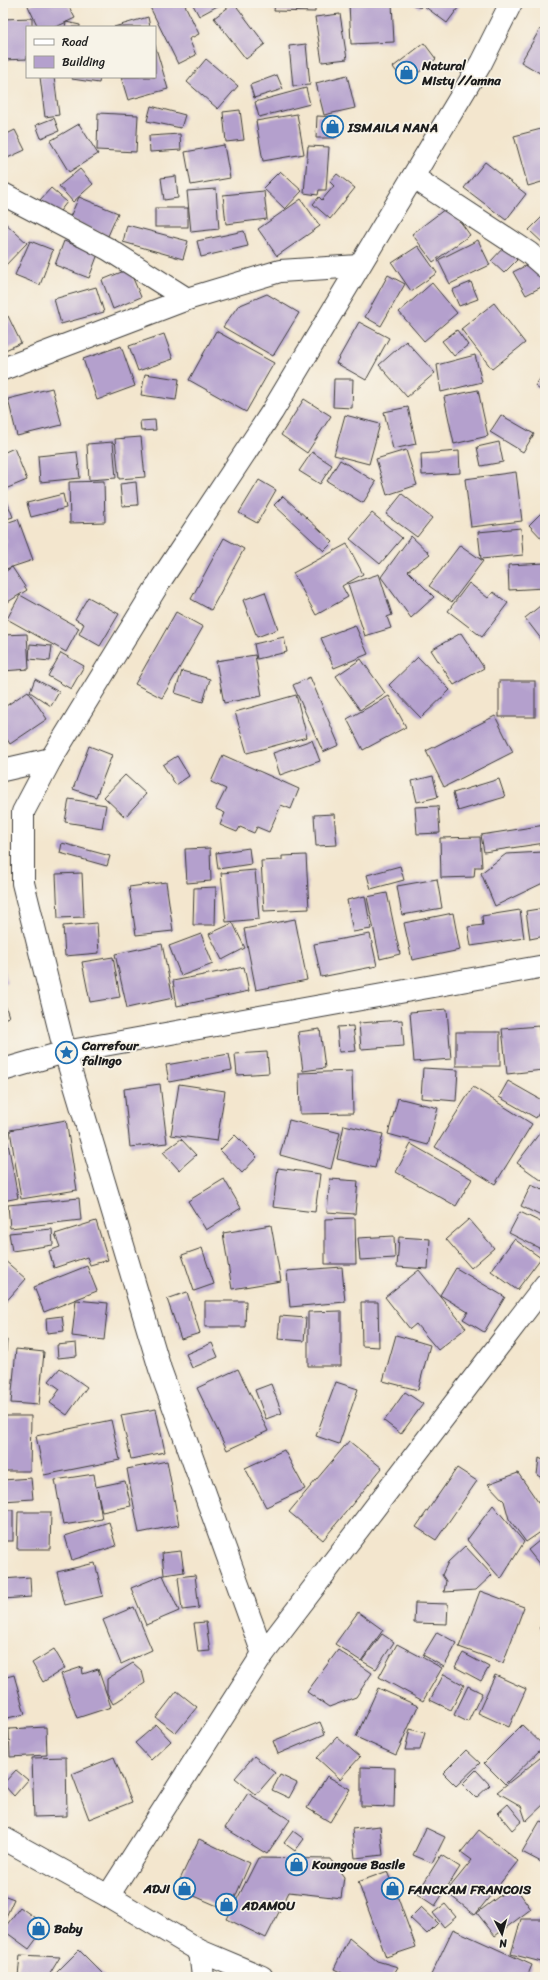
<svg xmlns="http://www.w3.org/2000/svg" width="548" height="1980" font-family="Sriracha,sans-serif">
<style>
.building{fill:#b4a0cd}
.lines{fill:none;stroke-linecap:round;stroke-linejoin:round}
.minor-casing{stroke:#3c3a37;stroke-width:24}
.tertiary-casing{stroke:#3c3a37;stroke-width:24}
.minor{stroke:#fff;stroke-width:22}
.tertiary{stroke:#fff;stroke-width:22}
.labels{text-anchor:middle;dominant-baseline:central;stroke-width:3.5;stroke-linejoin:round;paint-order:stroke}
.poi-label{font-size:13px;font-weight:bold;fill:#1c1c1c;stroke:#f7f3e8;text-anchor:start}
</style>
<rect width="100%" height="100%" fill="#f7f3e8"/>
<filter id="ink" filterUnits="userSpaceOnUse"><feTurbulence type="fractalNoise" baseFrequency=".025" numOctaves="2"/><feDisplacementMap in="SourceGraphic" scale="8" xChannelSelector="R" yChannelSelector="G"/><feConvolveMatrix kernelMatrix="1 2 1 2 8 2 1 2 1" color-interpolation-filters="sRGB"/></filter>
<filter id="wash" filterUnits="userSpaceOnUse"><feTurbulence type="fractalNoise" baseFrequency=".012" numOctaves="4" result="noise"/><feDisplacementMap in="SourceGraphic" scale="16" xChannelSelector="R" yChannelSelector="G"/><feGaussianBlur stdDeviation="0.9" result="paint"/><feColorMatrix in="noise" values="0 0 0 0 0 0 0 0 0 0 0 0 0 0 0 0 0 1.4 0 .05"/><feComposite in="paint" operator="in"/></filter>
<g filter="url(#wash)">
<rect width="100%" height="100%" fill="#f3e6ce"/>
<g id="blocks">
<!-- building -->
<g class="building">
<polygon points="35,3 67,3 75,18 56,27 38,27 28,6"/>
<polygon points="148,3 184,3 199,34 189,39 196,55 178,64"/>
<polygon points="192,3 223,3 199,16"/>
<polygon points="234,3 265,44 246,59 214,18"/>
<polygon points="275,3 315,3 315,12 274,11"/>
<polygon points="349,3 392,3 394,42 351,44"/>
<polygon points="410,3 423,3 420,8"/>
<polygon points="426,3 461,3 461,4 447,23 424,6"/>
<polygon points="340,14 347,59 322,62 315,17"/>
<polygon points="148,17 150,27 114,27"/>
<polygon points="32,18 32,27 27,27 27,59 3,60 3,19"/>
<polygon points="66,22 80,25 80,27 65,27"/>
<polygon points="540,29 545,33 545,76 521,62"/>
<polygon points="424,43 436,59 405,83 393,67"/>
<polygon points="306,44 310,85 293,86 289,46"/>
<polygon points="155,45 168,89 128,100 121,77 155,77"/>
<polygon points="206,59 238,86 218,109 187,82"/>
<polygon points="277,75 283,89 254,98 250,85"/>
<polygon points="347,75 355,108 324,115 316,83"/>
<polygon points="40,77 54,77 59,115 45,117"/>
<polygon points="73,77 100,77 99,83 72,79"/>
<polygon points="306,88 310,104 259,117 255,102"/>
<polygon points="151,106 185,115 181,128 147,121"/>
<polygon points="240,110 244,140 226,142 223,112"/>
<polygon points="98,113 138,115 136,152 97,150"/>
<polygon points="297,114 304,154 263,161 256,121"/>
<polygon points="317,116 336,117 335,138 316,138"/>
<polygon points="54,118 59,131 41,138 36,125"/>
<polygon points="79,124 98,154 69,172 50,141"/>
<polygon points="545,128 545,181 528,186 514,136"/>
<polygon points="15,130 25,150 3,160 3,136"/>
<polygon points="180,134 181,150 150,152 149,136"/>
<polygon points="224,145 230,178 191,185 185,152"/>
<polygon points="308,146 329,147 326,190 319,190 318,195 304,193"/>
<polygon points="485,162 526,194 506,220 464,188"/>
<polygon points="80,169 93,184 73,202 59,186"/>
<polygon points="280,171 302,191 285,209 263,188"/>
<polygon points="337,174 355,188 330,219 313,204 319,197 322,200 334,186 330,182"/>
<polygon points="176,176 178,198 164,200 161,178"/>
<polygon points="51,188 67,202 57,215 40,200"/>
<polygon points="216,189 219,229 191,232 187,191"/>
<polygon points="264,191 267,219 226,224 223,195"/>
<polygon points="79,197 118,213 108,236 69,219"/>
<polygon points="301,199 320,226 277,256 258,229"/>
<polygon points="449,206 470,235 433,262 412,234"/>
<rect x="155" y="208" width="33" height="19"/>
<polygon points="545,214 545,245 529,230"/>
<polygon points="3,221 27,243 3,268"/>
<polygon points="127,225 188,241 183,259 123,242"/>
<polygon points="244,231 248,246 201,257 197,241"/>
<polygon points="478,240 490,265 450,284 438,260"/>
<polygon points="30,241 53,250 40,285 15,275"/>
<polygon points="64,241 98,254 89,278 55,265"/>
<polygon points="418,246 437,273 411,291 392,263"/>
<polygon points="504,247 517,260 504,273 491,261"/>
<polygon points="533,262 545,285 526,295 513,272"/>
<polygon points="129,269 141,297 113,309 102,280"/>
<polygon points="388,275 405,284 381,326 365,317"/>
<polygon points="471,282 478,299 459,306 452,290"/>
<polygon points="432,283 457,313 424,341 399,312"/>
<polygon points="96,287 104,312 61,324 54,299"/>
<polygon points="267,294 299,313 273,356 223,327 238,306"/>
<polygon points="494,303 525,343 492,369 461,329"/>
<polygon points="8,316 21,343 3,351 3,319"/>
<polygon points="359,322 389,338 366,380 336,363"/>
<polygon points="457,330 468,345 454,356 442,341"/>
<polygon points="216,331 274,363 246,412 189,380"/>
<polygon points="164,334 173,359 138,371 129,346"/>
<polygon points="406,341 435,373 407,397 379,365"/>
<polygon points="121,346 135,386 97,400 83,359"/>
<polygon points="475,355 482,382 441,392 437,365"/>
<polygon points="545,372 545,394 535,386"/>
<polygon points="145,374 179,379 176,400 141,395"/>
<polygon points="334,379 353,379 352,408 333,407"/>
<polygon points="52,388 62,425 17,436 8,399"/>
<polygon points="478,390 488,436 454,444 444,397"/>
<polygon points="304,399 331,416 307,453 281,435"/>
<polygon points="408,407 416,444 393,449 384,412"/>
<polygon points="345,415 380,424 369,464 334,455"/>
<polygon points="501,415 534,434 523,452 490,432"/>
<polygon points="155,420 156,430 141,431 140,421"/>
<polygon points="141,437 145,477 119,479 115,439"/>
<polygon points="113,442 116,478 89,480 87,444"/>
<polygon points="499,442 503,462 481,466 477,447"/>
<polygon points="14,448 27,480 3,490 3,453"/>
<polygon points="406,450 417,485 387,495 376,459"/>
<polygon points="459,451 460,473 422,475 421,454"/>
<polygon points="77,452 80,478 40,482 38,456"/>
<polygon points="312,452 332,465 320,484 299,471"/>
<polygon points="340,460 376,482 363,503 327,481"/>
<polygon points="516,472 522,521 471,527 465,479"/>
<polygon points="259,480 276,490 257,523 239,513"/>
<polygon points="104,481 105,522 70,523 69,482"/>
<polygon points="136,482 138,505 122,506 120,484"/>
<polygon points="63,494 66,508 31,517 27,503"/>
<polygon points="402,494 432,518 417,537 386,514"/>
<polygon points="283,496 333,542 324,551 274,505"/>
<polygon points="6,499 13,517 3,520 3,500"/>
<polygon points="545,509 545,542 529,525"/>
<polygon points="372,513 402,538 380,564 350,539"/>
<polygon points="18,519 33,560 3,570 3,544 7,542 3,531 3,524"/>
<polygon points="521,528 523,555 481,559 478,532"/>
<polygon points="411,536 430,554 408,571 434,597 411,618 381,577"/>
<polygon points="224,538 244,549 211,610 191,599"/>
<polygon points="347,544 363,574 342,586 348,597 316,615 293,573"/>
<polygon points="460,545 483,561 452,602 429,586"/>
<polygon points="545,563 545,588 509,590 508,565"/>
<polygon points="12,567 27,590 3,605 3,573"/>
<polygon points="379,574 392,615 387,617 391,628 365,636 348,584"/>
<polygon points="469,583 488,598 493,592 508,603 482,637 448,611"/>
<polygon points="265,592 278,629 257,637 243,600"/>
<polygon points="20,595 79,628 66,652 7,619"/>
<polygon points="88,597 119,614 100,646 79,634 84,624 75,619"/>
<polygon points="545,602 545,644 525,618"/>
<polygon points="176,612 203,627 162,698 135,684"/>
<polygon points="355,625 368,654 334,668 321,638"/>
<polygon points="461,633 484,668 454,685 431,650"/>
<polygon points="27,634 29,669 3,671 3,635"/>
<polygon points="284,637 287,652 257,659 254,644"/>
<polygon points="30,644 52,646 50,661 29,659"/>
<polygon points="61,653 84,666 71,689 48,676"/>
<polygon points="255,655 262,696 224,703 216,661"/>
<polygon points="418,657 450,690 421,718 389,685"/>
<polygon points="361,659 385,693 360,710 336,676"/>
<polygon points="182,671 210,679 203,702 175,693"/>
<polygon points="310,677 339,745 323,752 293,685"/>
<polygon points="35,679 59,692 51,706 30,692"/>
<rect x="499" y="681" width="36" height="36"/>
<polygon points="28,691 47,719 10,744 3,733 3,701 6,706"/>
<polygon points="296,695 307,737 247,753 235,712"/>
<polygon points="389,696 406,727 363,750 347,719"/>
<polygon points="495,716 513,752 444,787 426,751"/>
<polygon points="312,740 320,761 280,775 273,753"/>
<polygon points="89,746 112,755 96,797 73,789"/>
<polygon points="223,755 299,789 291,809 281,805 269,832 257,827 254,833 240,827 237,832 220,825 225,813 216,809 226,789 211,782"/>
<polygon points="177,756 189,776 176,785 163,765"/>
<polygon points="125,775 146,794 125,817 104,797"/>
<polygon points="433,776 438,797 417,802 412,781"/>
<polygon points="499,779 505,797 458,811 453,793"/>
<polygon points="69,799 106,805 102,828 65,822"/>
<polygon points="438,806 440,833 417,834 415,807"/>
<polygon points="334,814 337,845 316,846 314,815"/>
<polygon points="545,825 545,843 484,852 481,835"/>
<polygon points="480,837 482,867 475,867 474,877 441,878 440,838"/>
<polygon points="62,843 110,856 107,866 60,853"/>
<polygon points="210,848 211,881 187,883 185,849"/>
<polygon points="249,848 251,864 218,869 216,853"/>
<polygon points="543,852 545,852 545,882 495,906 481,873 506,854"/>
<polygon points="306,855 309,909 264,911 261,861 282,860 282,856"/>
<polygon points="400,866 404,880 371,889 367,875"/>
<polygon points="255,870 259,919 226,922 221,873"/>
<polygon points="82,873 84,917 58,918 56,874"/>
<polygon points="437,879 442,908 402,915 397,886"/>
<polygon points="166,882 173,931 136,935 129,887"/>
<polygon points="216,887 215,925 193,925 194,888"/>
<polygon points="387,893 400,954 380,959 367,897"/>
<polygon points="365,896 371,929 353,932 347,900"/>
<polygon points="545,908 545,936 530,939 526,911"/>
<polygon points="520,910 524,938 471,946 468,927 483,925 482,916"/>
<polygon points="453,913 460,950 412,960 404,923"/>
<polygon points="295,919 307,980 256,990 244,929"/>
<polygon points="97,923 99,953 65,956 63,926"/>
<polygon points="233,923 245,948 222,960 209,934"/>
<polygon points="201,934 213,964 181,976 169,946"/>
<polygon points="370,934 377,966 321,977 314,944"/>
<polygon points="162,944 173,998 127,1008 115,954"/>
<polygon points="113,957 120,997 90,1002 82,962"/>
<polygon points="3,958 7,983 3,983"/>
<polygon points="244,967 249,991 177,1006 173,981"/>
<polygon points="3,998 9,1017 3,1019"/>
<polygon points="447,1009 451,1059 414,1062 410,1012"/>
<polygon points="402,1020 404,1046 361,1049 359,1023"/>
<polygon points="353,1026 356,1051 339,1052 337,1027"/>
<polygon points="539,1026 543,1070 507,1074 502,1029"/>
<polygon points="320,1029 325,1068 303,1071 298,1032"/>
<rect x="456" y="1032" width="44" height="34"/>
<polygon points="267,1052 269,1073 237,1075 235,1054"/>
<polygon points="229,1054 232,1070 169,1082 166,1065"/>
<polygon points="423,1068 458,1070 456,1101 421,1098"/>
<polygon points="352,1071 353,1113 300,1114 299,1073"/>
<polygon points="508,1081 545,1102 536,1118 499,1097"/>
<polygon points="160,1084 167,1143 130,1147 124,1089"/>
<polygon points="179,1084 225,1091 217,1141 171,1135"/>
<polygon points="473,1087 532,1124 495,1184 435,1147"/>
<polygon points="398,1098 438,1108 428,1145 388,1134"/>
<polygon points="66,1120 77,1190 21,1199 10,1130"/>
<polygon points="289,1120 340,1133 331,1169 280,1155"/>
<polygon points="4,1121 18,1198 3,1201 3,1122"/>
<polygon points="344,1125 383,1134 375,1168 337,1159"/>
<polygon points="545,1126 545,1183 517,1163"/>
<polygon points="235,1135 257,1157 242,1173 220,1150"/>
<polygon points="181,1139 196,1155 179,1170 163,1152"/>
<polygon points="411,1144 472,1179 456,1206 396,1172"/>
<polygon points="278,1168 320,1174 315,1212 273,1207"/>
<polygon points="224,1179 241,1208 206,1230 188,1201"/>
<polygon points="330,1179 358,1181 355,1214 327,1212"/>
<polygon points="531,1185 545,1191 545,1218 521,1206"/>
<polygon points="79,1198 81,1220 10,1228 8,1205"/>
<polygon points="520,1212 545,1224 545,1251 509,1233"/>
<polygon points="355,1218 356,1264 325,1264 325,1219"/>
<polygon points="469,1219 494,1248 471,1268 446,1239"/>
<polygon points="96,1221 108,1260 90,1265 87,1257 54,1268 49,1251 60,1247 55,1234"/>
<polygon points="271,1225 281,1281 232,1289 223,1233"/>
<polygon points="52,1229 53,1245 12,1251 9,1233"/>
<polygon points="394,1236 395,1258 360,1260 358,1238"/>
<polygon points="399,1237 430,1239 428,1269 397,1267"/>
<polygon points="514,1239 541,1258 517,1290 491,1271"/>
<polygon points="202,1248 214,1284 194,1291 182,1255"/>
<polygon points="3,1259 26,1279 3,1305"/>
<polygon points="87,1266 97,1291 44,1312 34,1287"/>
<polygon points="342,1267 345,1302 290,1307 287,1271"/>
<polygon points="456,1268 505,1297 484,1332 463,1319 468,1312 440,1295"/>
<polygon points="419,1270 466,1328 438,1350 416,1324 410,1329 385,1297"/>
<polygon points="187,1292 200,1333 181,1339 167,1299"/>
<polygon points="76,1300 108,1303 104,1340 72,1336"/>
<polygon points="205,1301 246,1301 245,1327 205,1327"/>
<polygon points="361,1302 378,1302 379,1347 362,1346"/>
<polygon points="341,1311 341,1366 308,1366 308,1312"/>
<polygon points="62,1316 64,1331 47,1333 46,1318"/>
<polygon points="280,1316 306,1318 304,1341 278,1339"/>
<polygon points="396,1335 430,1345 418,1390 383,1381"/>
<polygon points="3,1340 7,1340 4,1374 3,1374"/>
<polygon points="76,1343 77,1356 58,1358 57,1345"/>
<polygon points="212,1343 218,1357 192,1368 186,1354"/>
<polygon points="16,1349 44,1352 39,1405 11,1403"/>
<polygon points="60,1368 87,1387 67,1415 50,1403 60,1389 49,1381"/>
<polygon points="238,1369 268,1431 227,1450 197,1388"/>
<polygon points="336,1382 358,1389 339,1444 316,1436"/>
<polygon points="271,1384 282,1413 266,1419 255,1390"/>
<polygon points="405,1392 423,1404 401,1434 384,1421"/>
<polygon points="156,1409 165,1452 131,1459 121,1415"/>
<polygon points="3,1416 31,1416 30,1471 3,1471"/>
<polygon points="111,1420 120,1460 44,1475 36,1436"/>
<polygon points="349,1441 382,1468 323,1540 289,1512"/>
<polygon points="284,1450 305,1489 266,1507 245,1468"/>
<polygon points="539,1458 545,1461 545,1480 537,1475"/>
<polygon points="167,1461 179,1525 139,1533 127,1469"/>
<polygon points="457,1468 477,1481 436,1540 416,1527"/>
<polygon points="518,1473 545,1512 545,1529 526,1542 509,1519 504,1501 488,1484"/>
<polygon points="94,1474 96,1487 125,1481 131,1506 102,1512 97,1489 102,1519 63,1525 55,1480"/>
<polygon points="31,1478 33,1499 3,1501 3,1480"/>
<polygon points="493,1505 524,1542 501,1579 467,1540"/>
<rect x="3" y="1510" width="10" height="31"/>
<polygon points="18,1512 51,1512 50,1549 17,1549"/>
<polygon points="109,1522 116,1546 72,1560 65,1536"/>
<polygon points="545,1536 545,1561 540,1565 528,1550"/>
<polygon points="465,1546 492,1575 476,1590 444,1592 446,1581 442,1575 448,1562"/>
<polygon points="181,1551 184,1572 164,1575 162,1553"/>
<polygon points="95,1563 103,1596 65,1605 57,1572"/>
<polygon points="163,1575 179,1611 146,1625 131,1588"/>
<polygon points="195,1575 199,1608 182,1610 178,1577"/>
<polygon points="30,1577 31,1597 3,1599 3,1579"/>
<polygon points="480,1591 524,1607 503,1663 459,1647"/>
<polygon points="415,1603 448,1604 447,1624 414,1623"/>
<polygon points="134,1607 152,1650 121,1664 103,1620"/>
<polygon points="358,1612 383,1630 361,1661 335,1644"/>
<polygon points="206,1622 210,1651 198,1652 194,1623"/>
<polygon points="545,1623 545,1634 539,1628"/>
<polygon points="437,1632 457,1643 444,1667 423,1655"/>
<polygon points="382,1634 394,1642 376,1669 362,1661"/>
<polygon points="397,1644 442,1668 423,1701 379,1677"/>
<polygon points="54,1649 65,1668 43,1682 32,1663"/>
<polygon points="338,1650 372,1673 356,1697 329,1707 307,1692"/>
<polygon points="463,1653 489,1667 481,1681 455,1667"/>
<polygon points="133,1663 142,1671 145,1683 113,1704 107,1693 107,1679"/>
<polygon points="82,1667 83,1674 98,1669 111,1707 77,1718 61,1674"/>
<polygon points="444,1674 464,1685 451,1710 430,1700"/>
<polygon points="14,1675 25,1714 3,1719 3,1678"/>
<polygon points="495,1675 526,1689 509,1727 478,1713"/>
<polygon points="468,1686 482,1693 468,1722 454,1715"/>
<polygon points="378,1688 418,1706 396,1755 356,1737"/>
<polygon points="177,1691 197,1707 176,1733 156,1718"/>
<polygon points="320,1722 325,1734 278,1754 273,1741"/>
<polygon points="156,1725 171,1741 151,1760 135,1743"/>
<polygon points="522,1725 544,1746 505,1784 484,1763"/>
<polygon points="46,1727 47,1755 10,1757 9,1729"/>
<polygon points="410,1729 425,1733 420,1750 405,1750"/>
<polygon points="337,1737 360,1757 340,1779 317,1758"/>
<polygon points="466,1750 480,1763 456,1786 443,1773"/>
<polygon points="545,1754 545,1803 526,1821 521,1806 497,1792"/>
<polygon points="254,1756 275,1773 256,1795 235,1778"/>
<polygon points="66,1757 67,1816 34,1817 32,1758"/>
<polygon points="114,1757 132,1802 89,1819 72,1774"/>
<polygon points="361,1767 395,1768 394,1807 361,1806"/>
<polygon points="16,1770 28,1780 14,1796 3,1784"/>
<polygon points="476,1770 490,1785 476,1798 462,1784"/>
<polygon points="280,1775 297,1783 289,1798 272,1790"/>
<polygon points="327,1776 350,1789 330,1822 307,1808"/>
<polygon points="248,1793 290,1820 267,1854 225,1828"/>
<polygon points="508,1804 522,1821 512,1830 498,1813"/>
<polygon points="540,1821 545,1823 545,1864 522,1852"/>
<polygon points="380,1826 383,1855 355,1858 352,1829"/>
<polygon points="426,1828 445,1837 432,1863 413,1855"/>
<polygon points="479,1830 518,1861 475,1915 446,1892 472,1860 461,1852"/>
<polygon points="293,1831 304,1839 295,1851 284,1843"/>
<polygon points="199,1839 250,1863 229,1911 176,1888"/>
<polygon points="441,1855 460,1867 435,1906 417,1894"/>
<polygon points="258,1858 330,1859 344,1877 341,1898 289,1892 266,1938 227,1919"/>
<polygon points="388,1871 416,1947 386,1957 358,1882"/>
<polygon points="514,1885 531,1909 495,1936 477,1913"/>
<polygon points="3,1895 14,1899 5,1919 3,1918"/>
<polygon points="445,1904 456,1917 444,1927 433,1913"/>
<polygon points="20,1907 46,1926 29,1949 3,1930"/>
<polygon points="421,1907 438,1923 427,1934 410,1918"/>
<polygon points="521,1919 545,1919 545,1963 511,1954"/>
<polygon points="453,1929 532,1965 527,1977 430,1977"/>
<polygon points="349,1938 377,1961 398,1967 392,1977 350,1977 334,1969"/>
<polygon points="79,1950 106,1977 52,1977"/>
<polygon points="20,1955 60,1957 48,1977 18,1977"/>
</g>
</g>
</g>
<g filter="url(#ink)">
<use href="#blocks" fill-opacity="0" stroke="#3c3a37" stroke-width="1"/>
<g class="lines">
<defs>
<g id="minor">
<polyline points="413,177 529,253 545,267"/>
<polyline points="3,194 108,249 187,299"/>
<polyline points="3,369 187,299 280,271 359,266"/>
<polyline points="3,770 51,759"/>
<polyline points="3,1070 65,1052 545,966"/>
<polyline points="263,1654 160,1369 65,1052 23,883 23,812 51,759 162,578 272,412 481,63 511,3"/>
<polyline points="108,1896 263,1654 545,1285"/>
</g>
<g id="tertiary">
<polyline points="3,1838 108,1896 200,1951 262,1977"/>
<polyline points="200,1951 203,1977"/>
</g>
</defs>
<!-- minor casing -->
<use href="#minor" class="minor-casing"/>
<!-- tertiary casing -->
<use href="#tertiary" class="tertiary-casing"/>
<!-- minor -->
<use href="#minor" class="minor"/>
<!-- tertiary -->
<use href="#tertiary" class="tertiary"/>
</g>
</g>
<!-- icons -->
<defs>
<symbol id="shop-ring" viewBox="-11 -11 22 22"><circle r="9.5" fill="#f7f3e8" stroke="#1f6fb2" stroke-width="1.5"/><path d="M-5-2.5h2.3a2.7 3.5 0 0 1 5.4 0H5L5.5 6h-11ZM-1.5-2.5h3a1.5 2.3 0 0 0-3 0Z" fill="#1f6fb2"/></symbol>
<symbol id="sight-ring" viewBox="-11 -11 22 22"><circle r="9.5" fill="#f7f3e8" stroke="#1f6fb2" stroke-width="1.5"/><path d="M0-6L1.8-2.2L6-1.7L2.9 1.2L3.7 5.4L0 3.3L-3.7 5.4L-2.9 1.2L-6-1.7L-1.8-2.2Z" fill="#1f6fb2"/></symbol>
</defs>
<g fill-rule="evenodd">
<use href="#shop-ring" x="394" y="60" width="25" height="25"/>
<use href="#shop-ring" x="320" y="114" width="25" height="25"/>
<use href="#sight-ring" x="54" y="1040" width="25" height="25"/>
<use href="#shop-ring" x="284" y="1852" width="25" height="25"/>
<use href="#shop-ring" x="172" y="1876" width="25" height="25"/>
<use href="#shop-ring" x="380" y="1876" width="25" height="25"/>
<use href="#shop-ring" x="214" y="1892" width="25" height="25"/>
<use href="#shop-ring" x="26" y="1916" width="25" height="25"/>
</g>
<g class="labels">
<!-- poi labels -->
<g class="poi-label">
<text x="422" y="65">Natural<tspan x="422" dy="15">Misty //amna</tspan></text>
<text x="348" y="127">ISMAILA NANA</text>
<text x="82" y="1045">Carrefour<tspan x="82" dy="15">falingo</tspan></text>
<text x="312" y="1864">Koungoue Basile</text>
<text x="170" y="1888" text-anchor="end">ADJI</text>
<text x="408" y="1889">FANCKAM FRANCOIS</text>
<text x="242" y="1905">ADAMOU</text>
<text x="54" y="1928">Baby</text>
</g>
</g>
<!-- margin -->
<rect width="548" height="1980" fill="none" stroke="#f7f3e8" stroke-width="16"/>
<!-- legend -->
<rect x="26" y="26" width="130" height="52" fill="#f7f3e8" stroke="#9f9d96"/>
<rect x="34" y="39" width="20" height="6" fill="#ffffff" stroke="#9f9d96"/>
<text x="62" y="46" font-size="12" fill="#1c1c1c">Road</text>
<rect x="34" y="56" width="20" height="12" fill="#b4a0cd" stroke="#9f9d96"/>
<text x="62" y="66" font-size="12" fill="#1c1c1c">Building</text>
<!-- north arrow -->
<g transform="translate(502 1934) rotate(174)" stroke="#f7f3e8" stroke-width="3" paint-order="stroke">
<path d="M0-3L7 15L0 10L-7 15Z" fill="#1c1c1c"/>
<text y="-6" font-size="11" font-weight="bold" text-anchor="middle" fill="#1c1c1c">N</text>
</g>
</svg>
